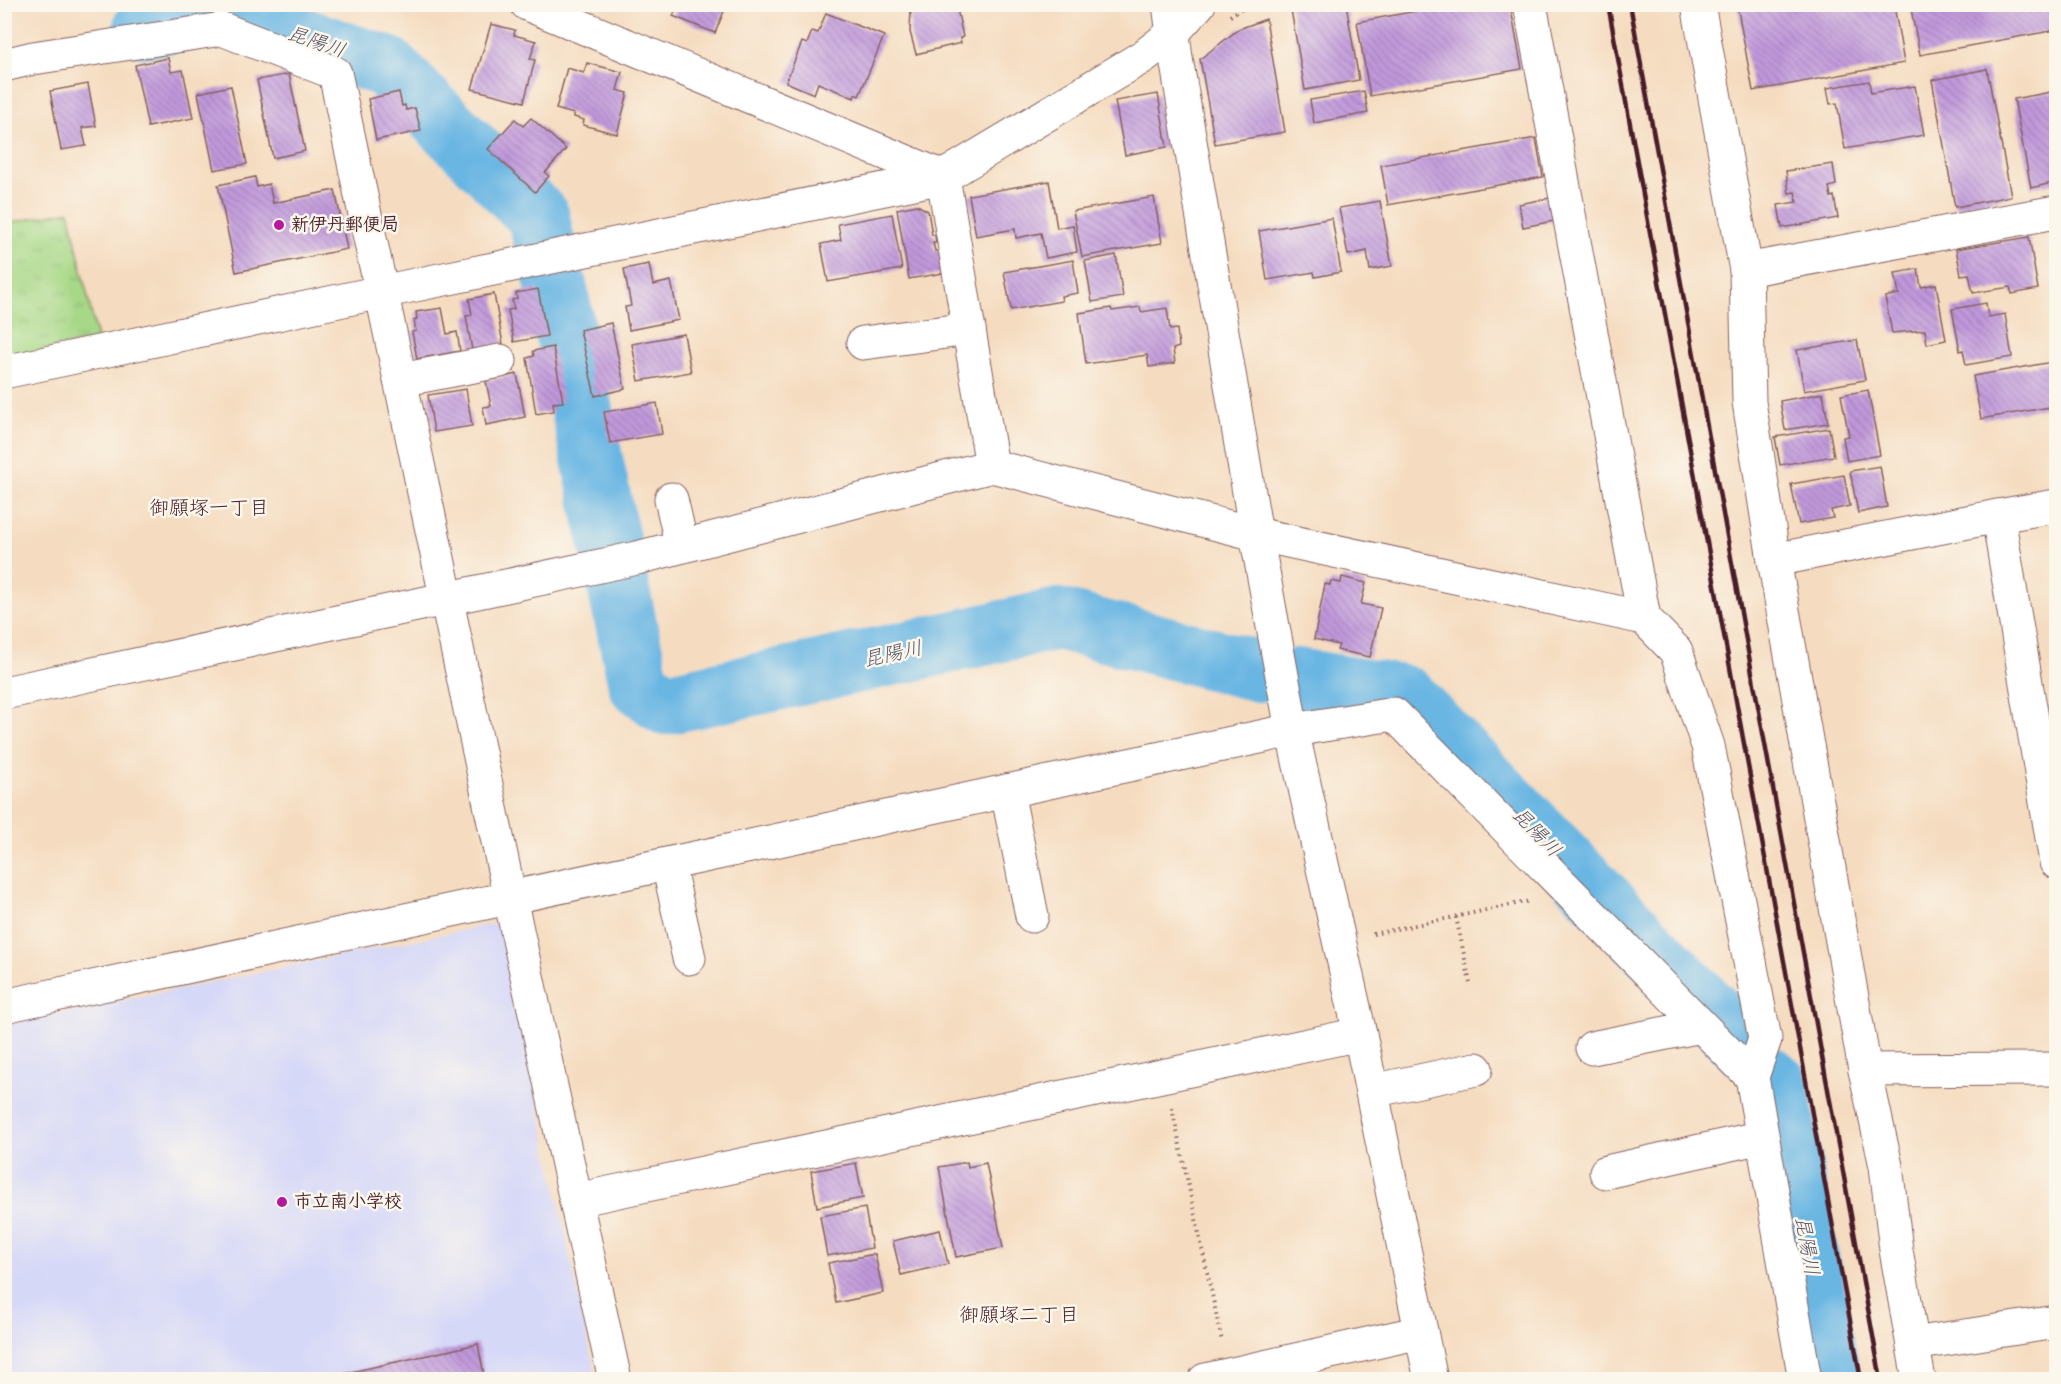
<svg xmlns="http://www.w3.org/2000/svg" width="2061" height="1384" font-family="Kalam,'Klee One',sans-serif">
<style>
.built{fill:#d6d8f8}
.grass{fill:url(#grass-tufts);stroke:#787c59;stroke-width:1.5}
.lines{fill:none;stroke-linecap:round;stroke-linejoin:round}
.river{stroke:#69b6e3;stroke-width:62}
.building{fill:url(#building-back-hatch)}
.minor-casing{stroke:#86615f;stroke-width:35}
.path{stroke:#86615f;stroke-width:4;stroke-dasharray:1.5 4.5;stroke-linecap:butt}
.minor{stroke:#fff;stroke-width:33}
.rail{stroke:#4a1f2b;stroke-width:4.5}
.poi-dot{fill:#b5179e;stroke:#fbf7ec;stroke-width:2}
.labels{text-anchor:middle;dominant-baseline:central;stroke-width:5;stroke-linejoin:round;paint-order:stroke}
.poi-label{font-size:18px;font-weight:bold;fill:#4a1f2b;stroke:#fbf7ec;text-anchor:start}
.water-label{font-size:20px;font-style:italic;fill:#55546b;stroke:#fbf7ec}
.neighbourhood-label{font-size:20px;fill:#4a1f2b;stroke:#fbf7ec}
</style>
<defs>
<pattern id="grass-tufts" width="24" height="20" patternUnits="userSpaceOnUse" patternTransform="scale(1.5)"><rect width="24" height="20" fill="#a7d887"/><path d="M3 7l-1-3M5 7V3M7 7l1-3M15 17l-1-3M17 17v-4M19 17l1-3" fill="none" stroke="#91b975"/></pattern>
<pattern id="building-back-hatch" width="6" height="6" patternUnits="userSpaceOnUse" patternTransform="scale(1.5)"><rect width="6" height="6" fill="#c199dc"/><path d="M-1 5l2 2M0 0l6 6M5-1l2 2" fill="none" stroke="#9f7cb3"/></pattern>
</defs>
<rect width="100%" height="100%" fill="#fbf7ec"/>
<filter id="ink" filterUnits="userSpaceOnUse"><feTurbulence type="fractalNoise" baseFrequency=".0167" numOctaves="2"/><feDisplacementMap in="SourceGraphic" scale="12" xChannelSelector="R" yChannelSelector="G"/><feConvolveMatrix kernelMatrix="1 2 1 2 8 2 1 2 1" color-interpolation-filters="sRGB"/></filter>
<filter id="wash" filterUnits="userSpaceOnUse"><feTurbulence type="fractalNoise" baseFrequency=".008" numOctaves="4" result="noise"/><feDisplacementMap in="SourceGraphic" scale="24" xChannelSelector="R" yChannelSelector="G"/><feGaussianBlur stdDeviation="1.35" result="paint"/><feColorMatrix in="noise" values="0 0 0 0 0 0 0 0 0 0 0 0 0 0 0 0 0 1.4 0 .05"/><feComposite in="paint" operator="in"/></filter>
<g filter="url(#wash)">
<rect width="100%" height="100%" fill="#f5dcc0"/>
<!-- built -->
<polygon class="built" points="493,924 501,926 596,1379 5,1379 4,1025"/>
<!-- grass -->
<polygon class="grass" points="69,211 97,339 5,359 4,224"/>
<g class="lines">
<!-- river -->
<g class="river">
<polyline points="144,27 229,13 387,67 539,217 545,247"/>
<polyline points="554,277 611,549"/>
<polyline points="616,577 639,684 665,704 1058,619 1258,671"/>
<polyline points="1298,679 1404,696 1713,1013 1743,1046"/>
<polyline points="1771,1078 1777,1084 1830,1380"/>
</g>
</g>
<g id="blocks">
<!-- building -->
<g class="building">
<polygon points="678,4 727,4 715,33 673,16"/>
<polygon points="916,4 956,4 963,37 960,38 961,43 916,54 910,32 911,8 916,7"/>
<polygon points="1290,4 1346,4 1359,80 1305,90"/>
<polygon points="1454,4 1510,4 1522,69 1370,96 1357,22"/>
<polygon points="1910,4 2056,4 2056,30 1920,55"/>
<polygon points="1737,5 1894,5 1904,63 1753,91"/>
<polygon points="826,13 884,36 859,96 855,94 854,98 818,83 814,94 786,82 802,42 807,44 812,31 818,33"/>
<polygon points="1266,19 1285,132 1215,144 1200,59 1239,29"/>
<polygon points="491,24 515,30 514,35 536,41 530,59 535,60 524,102 472,89"/>
<polygon points="168,58 171,72 183,70 193,118 148,127 135,65"/>
<polygon points="587,63 622,72 617,90 628,93 617,134 583,125 584,120 574,117 574,114 556,109 567,68 584,73"/>
<polygon points="1987,69 2011,196 1955,207 1932,80"/>
<polygon points="289,74 305,151 273,158 257,80"/>
<polygon points="1869,81 1871,93 1915,86 1924,135 1845,149 1837,103 1830,104 1827,88"/>
<polygon points="88,84 96,126 82,128 86,146 61,150 50,91"/>
<polygon points="231,86 247,164 214,170 198,93"/>
<polygon points="1364,91 1368,113 1314,123 1310,100"/>
<polygon points="2056,91 2056,182 2031,188 2014,99"/>
<polygon points="399,92 402,106 405,105 406,110 415,108 421,131 376,140 368,99"/>
<polygon points="1158,94 1167,147 1125,155 1115,101"/>
<polygon points="531,118 566,149 545,173 549,176 535,192 488,149 515,119 523,126"/>
<polygon points="1536,138 1543,177 1388,205 1381,165"/>
<polygon points="1833,164 1836,185 1829,187 1831,197 1834,196 1838,218 1782,228 1778,205 1797,202 1795,192 1789,193 1786,171"/>
<polygon points="255,177 257,187 269,184 273,203 335,190 347,249 236,272 218,185"/>
<polygon points="1049,181 1057,228 1073,225 1077,252 1046,258 1041,233 1016,238 1015,229 976,236 969,195"/>
<polygon points="1154,197 1162,243 1082,257 1073,211"/>
<polygon points="1550,198 1554,221 1523,227 1519,204"/>
<polygon points="1380,201 1392,266 1370,270 1367,251 1348,255 1339,208"/>
<polygon points="917,205 928,211 932,235 935,235 936,243 933,243 935,251 940,251 944,273 909,279 897,209"/>
<polygon points="892,214 902,269 828,282 821,244 841,240 838,224"/>
<polygon points="1332,218 1341,272 1315,277 1314,272 1267,280 1259,231"/>
<polygon points="2029,237 2038,289 2012,294 2010,287 1973,293 1969,274 1961,275 1956,249"/>
<polygon points="1116,255 1123,297 1092,302 1085,261"/>
<polygon points="1073,260 1078,293 1061,296 1062,301 1011,310 1004,272"/>
<polygon points="649,264 653,285 671,281 679,320 629,330 625,307 631,306 624,269"/>
<polygon points="1918,269 1921,287 1936,284 1946,340 1927,344 1925,330 1892,333 1885,297 1899,294 1895,273"/>
<polygon points="2056,284 2056,301 2055,301 2053,285"/>
<polygon points="538,289 547,336 514,342 508,310 514,309 512,300 517,299 516,293"/>
<polygon points="494,294 503,344 472,350 466,316 472,315 469,299"/>
<polygon points="1986,303 1988,317 2005,314 2012,357 1966,365 1963,350 1960,351 1952,309"/>
<polygon points="1140,307 1141,312 1167,308 1170,330 1177,329 1179,347 1173,349 1175,363 1149,367 1147,355 1086,364 1079,313 1111,308 1112,311"/>
<polygon points="442,308 447,334 457,332 460,351 417,359 412,332 416,331 414,320 417,319 416,312"/>
<polygon points="611,323 625,389 595,396 580,330"/>
<polygon points="684,334 691,372 639,381 632,344"/>
<polygon points="1857,340 1865,380 1804,391 1797,350"/>
<polygon points="553,347 563,402 553,403 554,411 536,414 527,358 534,356 533,351"/>
<polygon points="2052,362 2056,389 2056,406 1981,419 1973,376"/>
<polygon points="517,374 525,417 486,425 483,407 491,406 486,381"/>
<polygon points="466,389 472,426 434,432 428,395"/>
<polygon points="1868,390 1880,455 1847,461 1843,437 1849,436 1841,395"/>
<polygon points="1823,393 1828,423 1785,430 1780,401"/>
<polygon points="657,403 662,434 610,443 604,412"/>
<polygon points="1829,428 1834,456 1780,465 1775,437"/>
<polygon points="1880,466 1887,507 1858,513 1850,471"/>
<polygon points="1844,475 1850,506 1831,510 1833,518 1799,524 1791,484"/>
<polygon points="1342,577 1366,583 1361,604 1381,608 1370,657 1337,650 1339,645 1314,639 1325,584 1330,585 1331,581 1341,583"/>
<polygon points="967,1162 968,1167 986,1163 1003,1248 956,1257 939,1167"/>
<polygon points="856,1163 863,1198 817,1207 811,1171"/>
<polygon points="865,1208 872,1248 827,1256 820,1216"/>
<polygon points="940,1230 948,1264 901,1275 893,1241"/>
<polygon points="875,1254 883,1293 836,1303 828,1263"/>
<polygon points="478,1344 485,1380 319,1380 319,1379"/>
</g>
</g>
</g>
<g filter="url(#ink)">
<use href="#blocks" fill-opacity="0" stroke="#86615f" stroke-width="1.5"/>
<g class="lines">
<defs>
<g id="minor">
<polyline points="527,4 943,177"/>
<polyline points="1169,4 1176,58 1256,534 1292,730 1360,1034 1431,1380"/>
<polyline points="1530,4 1644,618 1676,651 1708,746 1765,1039 1752,1077 1805,1380"/>
<polyline points="1698,4 1746,270 1749,402 1774,560 1865,1070 1886,1166 1896,1250 1919,1380"/>
<polyline points="4,65 33,58 222,29 335,73 510,898 615,1380"/>
<polyline points="943,177 992,466"/>
<polyline points="1746,270 2056,212"/>
<polyline points="863,343 969,329"/>
<polyline points="4,372 381,292 943,177 1144,56 1172,34 1199,4"/>
<polyline points="400,380 500,361"/>
<polyline points="671,499 682,546"/>
<polyline points="1998,516 2056,862"/>
<polyline points="1774,560 1998,516 2056,506"/>
<polyline points="4,693 637,558 992,466 1256,534 1644,618"/>
<polyline points="1007,791 1032,916"/>
<polyline points="668,864 689,958"/>
<polyline points="4,1006 1292,730 1394,714 1752,1077"/>
<polyline points="1592,1048 1701,1026"/>
<polyline points="1865,1070 2056,1069"/>
<polyline points="1372,1091 1476,1069"/>
<polyline points="1606,1172 1762,1137"/>
<polyline points="576,1200 1360,1034"/>
<polyline points="1913,1344 2056,1322"/>
<polyline points="1205,1380 1421,1332"/>
</g>
</defs>
<!-- minor casing -->
<use href="#minor" class="minor-casing"/>
<!-- path -->
<g class="path">
<polyline points="1230,16 1248,4"/>
<polyline points="1456,917 1470,983"/>
<polyline points="1373,934 1530,901"/>
<polyline points="1172,1108 1222,1341"/>
</g>
<!-- minor -->
<use href="#minor" class="minor"/>
<!-- rail -->
<g class="rail">
<polyline points="1608,4 1861,1380"/>
<polyline points="1630,4 1881,1380"/>
</g>
</g>
</g>
<!-- markers -->
<g class="poi-dot">
<circle cx="279" cy="225" r="6"/>
<circle cx="282" cy="1202" r="6"/>
</g>
<g class="labels">
<!-- poi labels -->
<g class="poi-label">
<text x="291" y="225">新伊丹郵便局</text>
<text x="294" y="1202">市立南小学校</text>
</g>
<!-- water labels -->
<g class="water-label">
<text transform="translate(316 43) rotate(19)">昆陽川</text>
<text transform="translate(893 655) rotate(-12)">昆陽川</text>
<text transform="translate(1536 833) rotate(46)">昆陽川</text>
<text transform="translate(1806 1246) rotate(80)">昆陽川</text>
</g>
<!-- neighbourhood labels -->
<g class="neighbourhood-label">
<text x="209" y="509">御願塚一丁目</text>
<text x="1019" y="1316">御願塚二丁目</text>
</g>
</g>
<!-- margin -->
<rect width="2061" height="1384" fill="none" stroke="#fbf7ec" stroke-width="24"/>
</svg>
